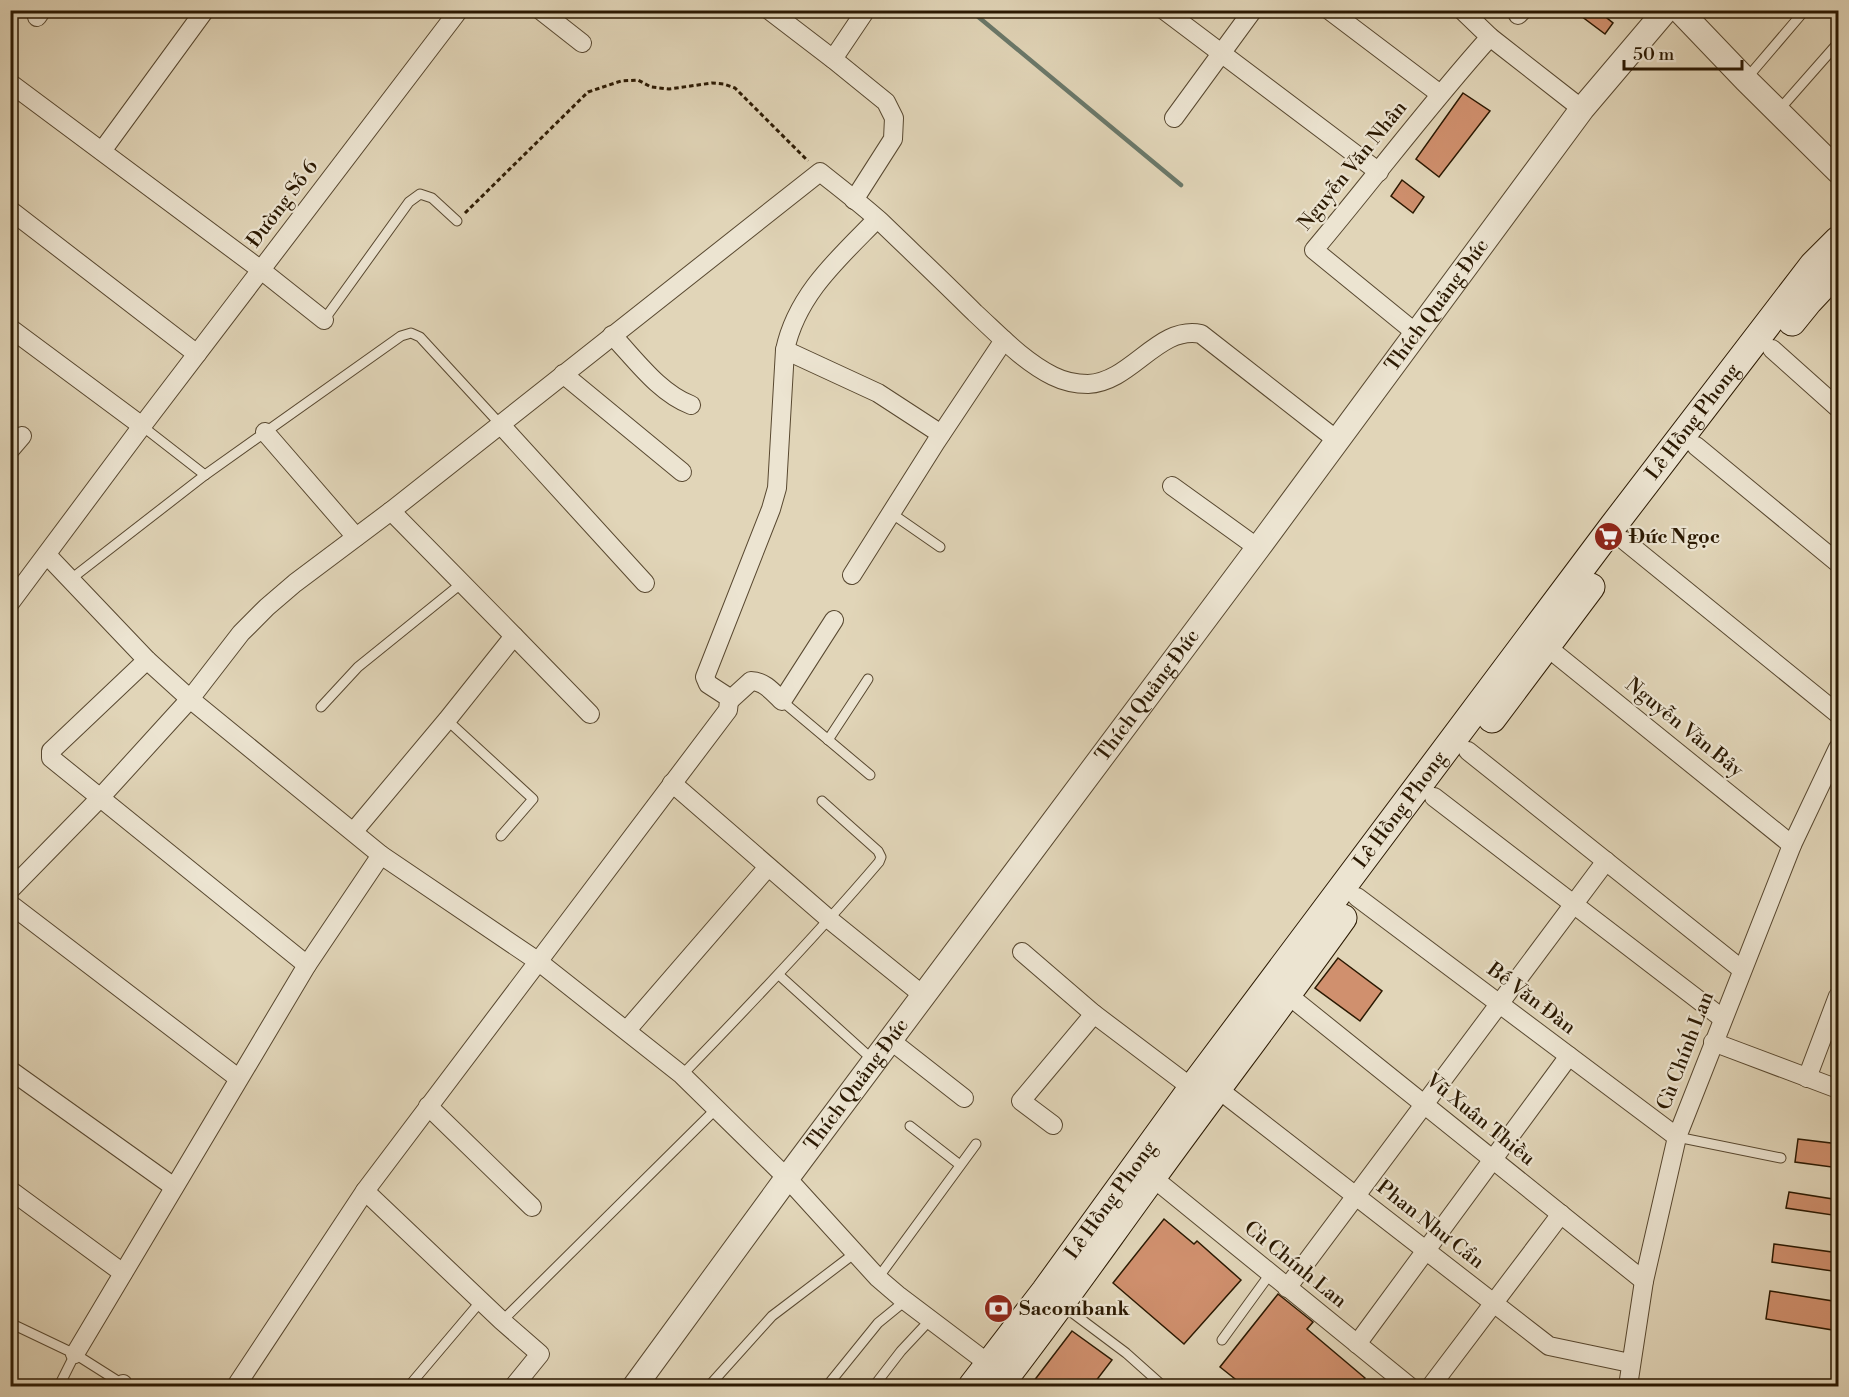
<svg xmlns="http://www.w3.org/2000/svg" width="1849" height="1397" font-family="'Libre Bodoni',serif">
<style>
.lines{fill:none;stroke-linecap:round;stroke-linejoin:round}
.stream{stroke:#6a786a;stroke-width:4.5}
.building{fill:#d0906e;stroke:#2b1902;stroke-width:1.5}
.service-casing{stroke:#584830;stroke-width:11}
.minor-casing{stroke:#584830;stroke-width:20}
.tertiary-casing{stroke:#584830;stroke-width:26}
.secondary-casing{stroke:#2b1902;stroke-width:29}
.path{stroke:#2b1902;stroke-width:3;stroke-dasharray:4.5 3;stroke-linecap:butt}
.service{stroke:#ece4d1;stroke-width:9}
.minor{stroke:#ece4d1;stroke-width:18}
.tertiary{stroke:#ece4d1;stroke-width:24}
.secondary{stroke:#ece4d1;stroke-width:27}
.labels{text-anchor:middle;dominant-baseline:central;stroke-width:4.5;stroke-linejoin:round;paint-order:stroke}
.street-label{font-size:20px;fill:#2b1902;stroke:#ece4d1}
.poi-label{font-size:20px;font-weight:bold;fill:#2b1902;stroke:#ece4d1;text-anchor:start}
</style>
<rect width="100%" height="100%" fill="#e1d5b8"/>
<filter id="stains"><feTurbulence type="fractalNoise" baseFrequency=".00333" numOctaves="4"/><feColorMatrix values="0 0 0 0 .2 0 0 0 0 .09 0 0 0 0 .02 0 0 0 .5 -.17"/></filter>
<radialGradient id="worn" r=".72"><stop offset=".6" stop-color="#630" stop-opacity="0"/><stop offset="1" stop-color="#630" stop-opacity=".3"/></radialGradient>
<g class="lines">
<!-- stream -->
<polyline class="stream" points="970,10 1181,185"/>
</g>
<!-- building -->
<g class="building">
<polygon points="1573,10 1597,10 1613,23 1605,34"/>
<polygon points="1463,93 1490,111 1439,177 1416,159"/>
<polygon points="1402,180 1424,197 1413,213 1391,196"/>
<polygon points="1338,958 1382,991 1360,1021 1315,988"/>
<polygon points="1798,1139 1839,1144 1839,1168 1795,1162"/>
<polygon points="1789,1192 1839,1200 1839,1216 1786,1208"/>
<polygon points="1164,1219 1194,1244 1197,1241 1241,1280 1184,1344 1113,1283"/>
<polygon points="1774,1244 1839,1253 1839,1272 1772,1262"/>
<polygon points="1770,1291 1839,1302 1839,1331 1766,1319"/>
<polygon points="1278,1294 1313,1322 1307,1329 1365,1378 1358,1386 1244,1386 1220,1367"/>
<polygon points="1072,1331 1112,1360 1092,1386 1030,1386"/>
</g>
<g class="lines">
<defs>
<g id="service">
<polyline points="1747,78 1805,10"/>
<polyline points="1779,110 1838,43"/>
<polyline points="324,320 409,202 420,194 432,198 457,221"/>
<polyline points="142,426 205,475"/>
<polyline points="891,513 940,547"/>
<polyline points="71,579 205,475 401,336 411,333 420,337 500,424"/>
<polyline points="782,701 870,775"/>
<polyline points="321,707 358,667 462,583"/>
<polyline points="447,720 533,799 501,836"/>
<polyline points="828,740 868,679"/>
<polyline points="779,975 873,1060"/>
<path d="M 682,1075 C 750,1005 816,936 879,862 L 881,857 L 878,851 L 822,801"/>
<polyline points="910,1126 960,1165"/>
<polyline points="1677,1137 1781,1158"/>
<polyline points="878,1278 976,1144"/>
<polyline points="1062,1305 1126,1353 1163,1386"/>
<polyline points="502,1321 717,1108"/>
<polyline points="10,1323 75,1354 124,1385"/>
<polyline points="1222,1340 1270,1274"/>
<polyline points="59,1386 75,1354"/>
<polyline points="409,1386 481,1301"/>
<polyline points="709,1386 772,1316 855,1253"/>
<polyline points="827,1386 878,1323 905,1301"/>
<polyline points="874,1386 901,1351 930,1320"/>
</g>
<g id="minor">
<polyline points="540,10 582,43"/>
<polyline points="769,10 833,59 886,102 894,118 893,139 854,200"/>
<polyline points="1164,10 1379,172"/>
<polyline points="1329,10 1440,94"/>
<polyline points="1462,10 1490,37 1582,109"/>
<polyline points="1518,15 1523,10"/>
<polyline points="37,17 42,10"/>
<polyline points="833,59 866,10"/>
<polyline points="10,83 261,270 324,320"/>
<polyline points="1174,118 1253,10"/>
<polyline points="102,151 205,10"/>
<polyline points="10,210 197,354"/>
<polyline points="10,328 142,426"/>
<path d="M 1417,334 L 1314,250 C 1373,180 1428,106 1490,37"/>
<path d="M 612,335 C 635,359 659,393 691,405"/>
<polyline points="1772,349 1838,408"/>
<polyline points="785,350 878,393 941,434"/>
<polyline points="563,374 682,472"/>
<polyline points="500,424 645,583"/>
<polyline points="265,432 356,537"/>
<polyline points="1696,446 1838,563"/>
<polyline points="10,450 22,436"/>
<polyline points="1172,486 1258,548"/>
<polyline points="1625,541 1838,714"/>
<polyline points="47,555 147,660 190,699 381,855 539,962 682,1075 787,1178 878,1278 899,1296 989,1364"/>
<polyline points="852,575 936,442 1004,340"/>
<polyline points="10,603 142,426 459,10"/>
<polyline points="514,636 590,714"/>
<polyline points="1547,647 1792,845"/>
<polyline points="147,660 51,751 51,758 307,965"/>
<path d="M 729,701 L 751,681 C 764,681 773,692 782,701 L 834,620"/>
<polyline points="1468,751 1741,969"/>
<polyline points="672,783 830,920 924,996"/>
<polyline points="1434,797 1722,1018"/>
<polyline points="354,831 447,720 514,636 391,511"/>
<path d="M 10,890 L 99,799 L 190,699 L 241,633 L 267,607 L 295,583 L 391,511 L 820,172 C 840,188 861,204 880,221 C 912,252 944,282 975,313 C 999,335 1023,361 1053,376 C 1063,381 1076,384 1088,384 C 1132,382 1158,325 1201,334 L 1338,441"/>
<polyline points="1357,897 1677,1137"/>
<polyline points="10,904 238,1078"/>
<polyline points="1022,952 1094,1014"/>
<polyline points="1288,995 1644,1281"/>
<polyline points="627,1030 768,867"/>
<polyline points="890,1040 964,1098"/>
<polyline points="1713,1042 1838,1089"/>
<polyline points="10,1070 174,1187"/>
<polyline points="1807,1078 1838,996"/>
<polyline points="1218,1089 1549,1346 1630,1363"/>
<polyline points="428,1106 532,1207"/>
<polyline points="1053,1125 1021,1101 1094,1014 1192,1088"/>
<polyline points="1152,1177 1409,1386"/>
<polyline points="10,1190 123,1273"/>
<polyline points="365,1191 502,1321 540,1354 514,1386"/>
<polyline points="1287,1288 1606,861"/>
<polyline points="1357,1344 1569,1056"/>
<polyline points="75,1354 307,965 381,855"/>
<polyline points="122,1386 123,1384"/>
<path d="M 236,1386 L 365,1191 L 728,710 L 729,701 L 728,697 L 708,684 L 705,677 L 771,509 L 777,488 L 785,350 C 797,294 839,258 877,219"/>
<polyline points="1431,1386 1561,1214"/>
<polyline points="1628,1386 1644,1281 1677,1137 1792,845 1838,748"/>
</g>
<g id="tertiary">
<polyline points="1679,10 1746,80 1838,171"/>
<path id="s1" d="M 635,1386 L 787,1178 L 1258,548 L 1582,109 L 1666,10"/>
</g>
<g id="secondary">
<polyline points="1792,322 1809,301 1838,270"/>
<polyline points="1492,719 1591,587"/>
<path id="s2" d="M 972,1386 L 1045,1291 L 1192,1088 L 1613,526 L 1813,265 L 1838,240"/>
<path d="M 999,1386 C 1052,1318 1101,1248 1152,1178 C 1215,1091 1280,1006 1343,918"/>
</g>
</defs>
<!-- service casing -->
<use href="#service" class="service-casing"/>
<!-- minor casing -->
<use href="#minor" class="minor-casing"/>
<!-- tertiary casing -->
<use href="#tertiary" class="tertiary-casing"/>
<!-- secondary casing -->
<use href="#secondary" class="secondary-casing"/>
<!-- path -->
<polyline class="path" points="465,213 588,92 621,81 638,80 651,87 669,89 712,83 724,84 735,88 808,161"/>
<!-- service -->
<use href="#service" class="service"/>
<!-- minor -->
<use href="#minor" class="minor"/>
<!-- tertiary -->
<use href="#tertiary" class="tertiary"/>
<!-- secondary -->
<use href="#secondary" class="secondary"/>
</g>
<!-- icons -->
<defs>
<symbol id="supermarket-disc" viewBox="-11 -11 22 22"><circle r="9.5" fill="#8f2418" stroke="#ece4d1"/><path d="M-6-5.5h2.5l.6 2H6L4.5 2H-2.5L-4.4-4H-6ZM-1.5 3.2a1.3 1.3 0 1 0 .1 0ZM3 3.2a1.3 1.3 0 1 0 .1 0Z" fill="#fff"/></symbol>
<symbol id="bank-disc" viewBox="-11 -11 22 22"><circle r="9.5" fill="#8f2418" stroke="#ece4d1"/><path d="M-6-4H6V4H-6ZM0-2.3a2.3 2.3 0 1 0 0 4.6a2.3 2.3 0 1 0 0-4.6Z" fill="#fff"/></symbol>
</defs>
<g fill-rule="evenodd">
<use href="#supermarket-disc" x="1592" y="520" width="33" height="33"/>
<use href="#bank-disc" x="982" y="1292" width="33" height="33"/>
</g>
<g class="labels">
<!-- street labels -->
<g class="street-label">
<text transform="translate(1353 166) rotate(-51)">Nguyễn Văn Nhân</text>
<text transform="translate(283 204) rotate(-53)">Đường Số 6</text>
<text stroke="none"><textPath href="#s1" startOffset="1346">Thích Quảng Đức</textPath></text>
<text stroke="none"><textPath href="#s2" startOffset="1204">Lê Hồng Phong</textPath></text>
<text stroke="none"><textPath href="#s1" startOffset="860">Thích Quảng Đức</textPath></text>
<text transform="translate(1684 728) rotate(39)">Nguyễn Văn Bảy</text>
<text stroke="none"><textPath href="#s2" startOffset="718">Lê Hồng Phong</textPath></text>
<text transform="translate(1531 999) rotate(37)">Bế Văn Đàn</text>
<text transform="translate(1686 1051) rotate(-69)">Cù Chính Lan</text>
<text stroke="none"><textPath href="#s1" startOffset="374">Thích Quảng Đức</textPath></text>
<text transform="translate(1480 1120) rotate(39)">Vũ Xuân Thiều</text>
<text stroke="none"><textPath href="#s2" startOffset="232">Lê Hồng Phong</textPath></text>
<text transform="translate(1430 1225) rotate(38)">Phan Như Cẩn</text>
<text transform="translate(1295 1265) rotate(39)">Cù Chính Lan</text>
</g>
<!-- poi labels -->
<g class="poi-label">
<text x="1629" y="537">Đức Ngọc</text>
<text x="1019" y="1309">Sacombank</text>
</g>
</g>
<!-- margin -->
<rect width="1849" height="1397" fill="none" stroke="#e1d5b8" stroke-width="36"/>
<rect x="12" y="12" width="1825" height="1373" fill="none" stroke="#2b1902" stroke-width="3"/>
<rect x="18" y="18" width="1813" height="1361" fill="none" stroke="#2b1902" stroke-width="1.5"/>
<!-- scale -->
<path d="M1624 60v9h118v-9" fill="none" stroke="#2b1902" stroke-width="3"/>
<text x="1633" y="60" font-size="18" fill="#2b1902" stroke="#ece4d1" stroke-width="4.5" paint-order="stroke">50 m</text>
<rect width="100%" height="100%" filter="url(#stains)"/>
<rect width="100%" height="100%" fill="url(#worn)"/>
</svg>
